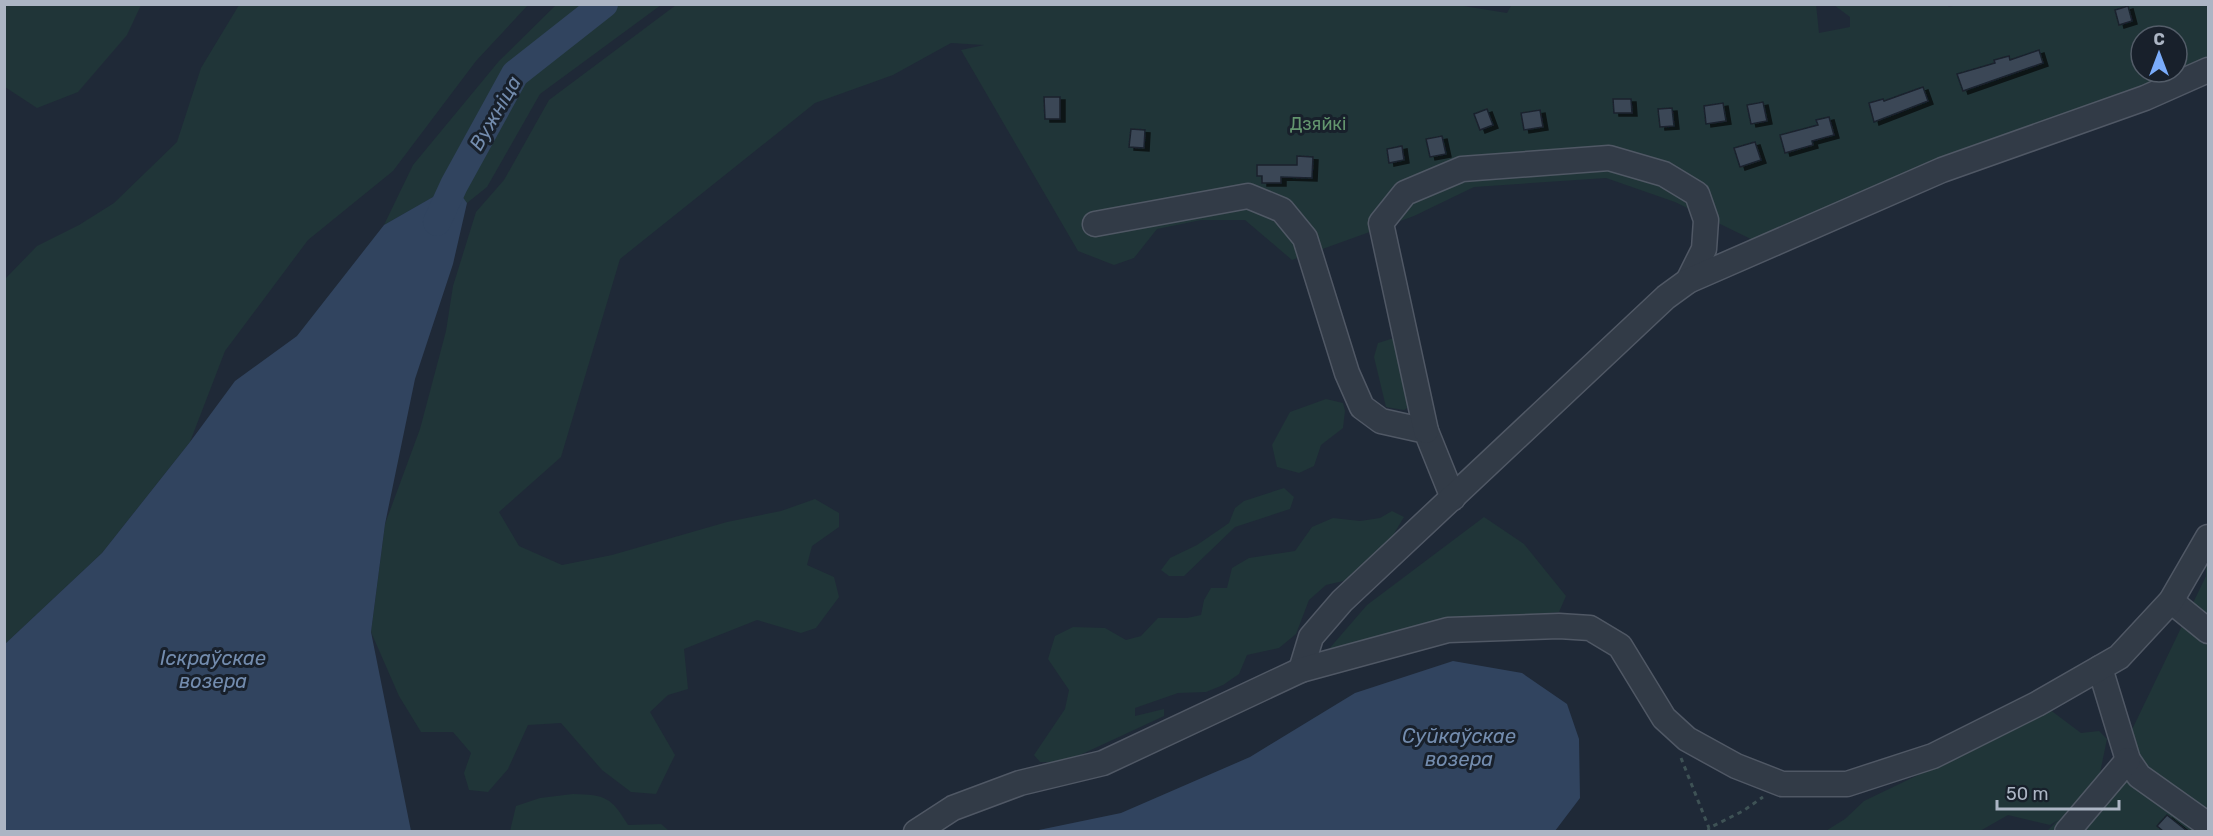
<svg xmlns="http://www.w3.org/2000/svg" width="2213" height="836" font-family="Rubik,sans-serif">
<style>
.green{fill:#203538;fill-rule:evenodd}
.water{fill:#31445f}
.lines{fill:none;stroke-linecap:round;stroke-linejoin:round}
.river{stroke:#31445f;stroke-width:28}
.building{fill:#3a4757;stroke:#1a222d;stroke-width:1.5;filter:url(#shadow)}
.minor-casing{stroke:#505865;stroke-width:27}
.path{stroke:#3e5255;stroke-width:3;stroke-dasharray:4.5 4.5;stroke-linecap:butt}
.minor{stroke:#323b47;stroke-width:24}
.labels{text-anchor:middle;dominant-baseline:central;stroke-width:6;stroke-linejoin:round;paint-order:stroke}
.park-label{font-size:18px;fill:#63956e;stroke:#18202b}
.water-label{font-size:20px;font-style:italic;fill:#738cae;stroke:#18202b}
</style>
<defs>
<filter id="shadow"><feDropShadow dx="5" dy="3" stdDeviation="0" flood-color="#0009"/></filter>
</defs>
<rect width="100%" height="100%" fill="#1f2937"/>
<!-- green -->
<g class="green">
<path d="M 1451,4 L 1507,13 L 1512,4 L 1816,4 L 1819,33 L 1850,27 L 1850,17 L 1834,5 L 1950,5 L 1948,7 L 1962,4 L 2208,5 L 2208,75 L 1757,242 L 1675,202 L 1606,178 L 1474,187 L 1414,216 L 1292,260 L 1245,220 L 1201,220 L 1157,229 L 1134,258 L 1114,265 L 1078,251 L 961,50 L 984,45 L 951,43 L 893,75 L 815,103 L 620,259 L 561,457 L 499,512 L 519,546 L 562,565 L 612,555 L 727,522 L 781,511 L 815,499 L 839,513 L 839,527 L 812,546 L 807,565 L 834,577 L 839,597 L 816,628 L 801,633 L 757,620 L 684,649 L 688,689 L 668,695 L 650,712 L 675,755 L 656,794 L 631,792 L 602,770 L 561,723 L 528,725 L 508,769 L 488,792 L 469,790 L 464,773 L 471,753 L 453,732 L 421,732 L 399,696 L 371,632 L 385,524 L 420,429 L 446,331 L 453,286 L 476,212 L 504,180 L 549,100 L 676,5 ZM 2141,36 L 2177,36 L 2177,72 L 2141,72 Z"/>
<polygon points="4,5 5,4 141,5 127,35 78,92 37,108 5,87"/>
<polygon points="239,5 528,5 476,61 393,171 308,240 225,351 190,442 102,553 5,644 5,279 37,246 79,225 114,203 177,142 201,68"/>
<polygon points="556,5 661,5 540,94 487,187 467,203 453,186 384,225 413,165 499,61"/>
<polygon points="1397,337 1413,404 1404,410 1386,407 1374,357 1378,343"/>
<polygon points="1326,399 1343,403 1345,411 1343,428 1321,445 1314,466 1299,473 1277,467 1272,445 1290,412"/>
<polygon points="1284,488 1294,497 1290,509 1235,527 1184,576 1169,576 1161,570 1170,558 1197,545 1229,523 1235,508 1244,501"/>
<polygon points="1392,511 1404,517 1392,537 1348,580 1326,585 1309,600 1296,634 1279,648 1247,655 1239,674 1223,685 1206,692 1178,693 1135,708 1135,716 1164,709 1164,716 1065,762 1040,762 1034,755 1065,709 1069,690 1048,659 1055,636 1073,627 1105,628 1126,640 1141,636 1158,618 1187,618 1201,615 1204,600 1211,588 1227,588 1232,568 1249,558 1295,551 1312,527 1333,518 1360,521 1380,518"/>
<polygon points="1484,517 1524,544 1566,596 1559,612 1445,623 1322,657 1367,605"/>
<polygon points="2208,556 2208,831 2047,831 2058,820 2050,825 2008,815 1980,831 1824,832 1845,819 1864,801 1997,737 2049,709 2081,733 2099,731 2107,739 2100,773 2078,801 2114,767 2206,576 2206,562"/>
<path d="M 573,794 C 606,795 611,797 628,825 L 661,824 L 669,831 L 510,831 L 516,806 L 540,798 Z"/>
</g>
<!-- water -->
<g class="water">
<polygon points="454,185 467,203 453,264 415,379 385,524 371,632 411,831 5,831 5,644 102,553 190,442 235,381 297,336 384,225"/>
<polygon points="1453,661 1522,673 1567,704 1579,739 1580,798 1555,831 1034,831 1121,813 1250,757 1355,693"/>
</g>
<g class="lines">
<!-- river -->
<polyline class="river" points="437,222 454,185 515,74 604,4"/>
</g>
<!-- building -->
<g class="building">
<polygon points="2128,6 2132,21 2119,25 2115,10"/>
<polygon points="2039,50 2043,63 1963,91 1957,74 1995,63 1994,60 2009,56 2010,60"/>
<polygon points="1923,87 1928,101 1874,122 1869,103 1883,99 1884,101"/>
<polygon points="1044,97 1060,97 1060,119 1045,119"/>
<polygon points="1613,99 1631,99 1632,113 1614,113"/>
<polygon points="1763,102 1767,121 1751,124 1747,105"/>
<polygon points="1723,103 1726,121 1706,124 1704,106"/>
<polygon points="1672,108 1674,126 1660,127 1658,109"/>
<polygon points="1487,109 1493,125 1480,130 1474,114"/>
<polygon points="1540,110 1543,127 1524,130 1521,113"/>
<polygon points="1829,117 1834,135 1812,141 1813,145 1785,153 1780,135 1818,125 1816,120"/>
<polygon points="1131,129 1145,130 1144,148 1129,147"/>
<polygon points="1442,136 1446,154 1430,157 1426,139"/>
<polygon points="1755,142 1761,160 1740,167 1734,148"/>
<polygon points="1402,146 1404,160 1389,163 1387,149"/>
<polygon points="1297,156 1313,157 1312,178 1281,177 1281,183 1262,183 1262,176 1257,176 1257,165 1297,165"/>
<polygon points="2167,815 2187,831 2163,831 2157,826"/>
</g>
<g class="lines">
<defs>
<g id="minor">
<polyline points="1095,224 1248,196 1282,210 1305,238 1347,373 1362,407 1381,421 1426,431 1453,498"/>
<polyline points="1426,431 1381,223 1405,193 1462,169 1609,158 1664,174 1697,194 1706,220 1704,249 1688,281"/>
<polyline points="2171,601 2208,631"/>
<polyline points="2100,668 2128,760 2139,776 2208,825"/>
<polyline points="1301,670 1311,637 1342,601 1666,297 1688,281 1942,170 2145,98 2208,70"/>
<polyline points="916,832 953,808 1020,783 1103,763 1301,670 1448,630 1559,626 1590,628 1620,646 1664,718 1687,739 1736,766 1782,784 1847,784 1933,756 2037,704 2119,657 2171,601 2208,537"/>
<polyline points="2067,832 2128,760"/>
</g>
</defs>
<!-- minor casing -->
<use href="#minor" class="minor-casing"/>
<!-- path -->
<g class="path">
<polyline points="1681,758 1709,828"/>
<polyline points="1708,832 1709,828 1743,811 1763,797"/>
</g>
<!-- minor -->
<use href="#minor" class="minor"/>
</g>
<g class="labels">
<!-- park labels -->
<g class="park-label">
<text x="1318" y="124">Дзяйкі</text>
</g>
<!-- water labels -->
<g class="water-label">
<text transform="translate(495 113) rotate(-60)">Вужніца</text>
<text x="213" y="658">Іскраўскае<tspan x="213" dy="23">возера</tspan></text>
<text x="1459" y="736">Суйкаўскае<tspan x="1459" dy="23">возера</tspan></text>
</g>
</g>
<!-- border -->
<rect width="2213" height="836" fill="none" stroke="#acb5c4" stroke-width="12"/>
<!-- north arrow -->
<g transform="translate(2159 54)"><circle r="28" fill="#18202b" stroke="#535c68" stroke-width="1.5"/>
<path d="M0-4.5L10 22L0 15L-10 22Z" fill="#7aacfb"/>
<text y="-9" font-size="16" font-weight="bold" text-anchor="middle" fill="#acb5c4">С</text>
</g>
<!-- scale -->
<path d="M1997 800v9h122v-9" fill="none" stroke="#acb5c4" stroke-width="3"/>
<text x="2006" y="800" font-size="18" fill="#acb5c4" stroke="#18202b" stroke-width="4.5" paint-order="stroke">50 m</text>
</svg>
